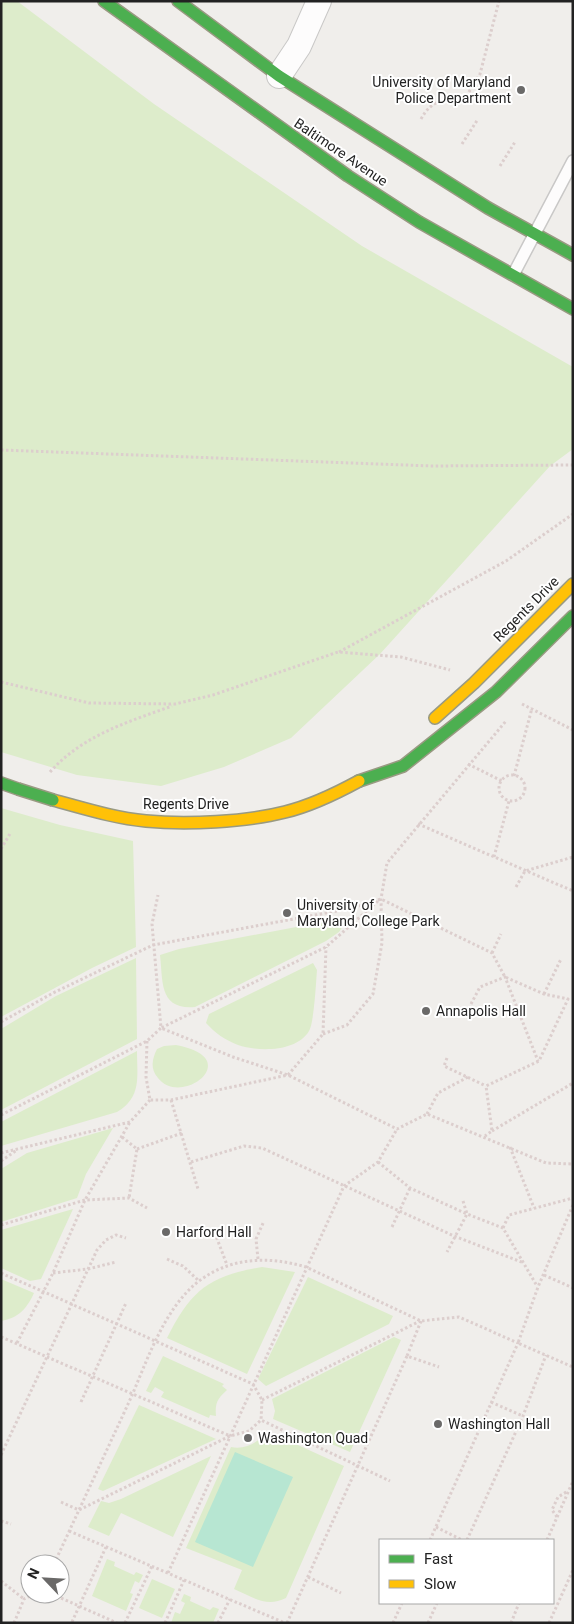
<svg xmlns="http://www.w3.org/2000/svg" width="574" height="1624" font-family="Roboto,sans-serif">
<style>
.grass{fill:#ddeccb}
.pitch{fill:#b7e6d2}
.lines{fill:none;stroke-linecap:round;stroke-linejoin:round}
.lane-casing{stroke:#c9c8c7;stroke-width:14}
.street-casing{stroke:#c9c8c7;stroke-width:26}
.fast-casing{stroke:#999a82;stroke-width:14}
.slow-casing{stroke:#999a82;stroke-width:14}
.path{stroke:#dccecd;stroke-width:3;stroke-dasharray:2.5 2.5;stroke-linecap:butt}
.lane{stroke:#fdfcfc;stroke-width:11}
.street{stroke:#fdfcfc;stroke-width:24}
.fast{stroke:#4caf50;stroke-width:11}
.slow{stroke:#ffc107;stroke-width:11}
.fast-bridge-casing{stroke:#999a82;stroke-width:14;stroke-linecap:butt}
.fast-bridge{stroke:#4caf50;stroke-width:11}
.poi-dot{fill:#6a6968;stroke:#fff;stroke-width:2}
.labels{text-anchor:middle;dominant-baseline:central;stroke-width:4;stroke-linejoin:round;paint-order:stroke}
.poi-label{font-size:14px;fill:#222;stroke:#fff;text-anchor:start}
.street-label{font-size:14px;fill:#222;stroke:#fff}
</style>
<rect width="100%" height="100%" fill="#f0eeeb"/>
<!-- grass -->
<g class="grass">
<polygon points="1,1 17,1 154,104 362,246 573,367 573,449 550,466 380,654 291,738 224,767 161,786 77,775 1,752"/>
<polygon points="1,808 60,825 133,841 136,947 92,968 1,1017"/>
<path d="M 349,917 L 339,932 L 326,941 L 195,1007 C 159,1010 163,982 160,955 L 179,949 Z"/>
<polygon points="136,958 137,1039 1,1110 1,1029 56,996"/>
<path d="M 313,963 L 317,970 C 316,983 314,1023 309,1031 C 297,1052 258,1052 238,1045 C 225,1040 215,1033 206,1023 L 209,1014 Z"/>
<path d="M 176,1045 C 247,1058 181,1108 158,1078 C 150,1069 152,1059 157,1049 L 164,1046 Z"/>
<path d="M 137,1051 C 137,1077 142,1097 117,1112 L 1,1146 L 1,1122 Z"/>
<polygon points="113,1128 86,1174 77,1198 1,1222 1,1169 27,1153"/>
<polygon points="73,1209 41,1279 30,1281 1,1268 1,1230"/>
<path d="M 262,1267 L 295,1272 L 247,1374 L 167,1338 C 191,1290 209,1276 262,1267 Z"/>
<polygon points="308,1277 393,1316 389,1324 266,1386 258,1379"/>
<path d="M 1,1279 L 34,1293 C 27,1308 19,1318 1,1321 Z"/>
<polygon points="394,1337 401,1340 350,1452 273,1419 275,1411 272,1399"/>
<path d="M 163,1356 L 224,1384 L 222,1386 L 227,1390 C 217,1399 215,1403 216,1416 L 210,1415 L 209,1418 L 161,1397 L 164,1392 L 155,1387 L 151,1393 L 146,1391 Z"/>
<polygon points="139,1405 216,1439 103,1491 98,1489"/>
<path d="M 267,1431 L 344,1466 L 286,1598 C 266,1608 253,1597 234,1589 L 242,1570 L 186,1548 L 231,1447 C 246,1450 259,1442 267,1431 Z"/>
<polygon points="211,1456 173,1537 121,1513 109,1536 88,1527 101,1501 109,1503 121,1499"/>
<polygon points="107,1559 115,1562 114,1566 134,1575 136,1572 143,1575 139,1583 135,1581 130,1593 133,1594 126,1611 92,1596"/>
<polygon points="152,1579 175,1589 162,1618 139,1608"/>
<polygon points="184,1594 191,1597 190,1601 210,1610 213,1607 219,1609 213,1623 171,1623 175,1612 180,1614 185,1603 181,1601"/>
</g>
<!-- pitch -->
<polygon class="pitch" points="235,1452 293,1477 253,1567 195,1542"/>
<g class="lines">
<defs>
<polyline id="lane" points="513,275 573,161"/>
<polyline id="street" points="279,76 299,46 319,1"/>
<g id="fast">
<polyline points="104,1 348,176 419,222 573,309"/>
<polyline points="178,1 279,76 488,208 573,255"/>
<polyline points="359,781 403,766 496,692 573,616"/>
<polyline points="1,783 18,789"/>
</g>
<g id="slow">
<polyline points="435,718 474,683 573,584"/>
<path d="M 53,800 C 83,808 114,818 146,821 C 186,825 246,822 285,812 C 310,806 337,793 359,781"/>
</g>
</defs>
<!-- lane casing -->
<use href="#lane" class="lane-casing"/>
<!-- street casing -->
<use href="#street" class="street-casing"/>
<!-- fast casing -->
<use href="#fast" class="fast-casing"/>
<!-- slow casing -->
<use href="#slow" class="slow-casing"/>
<!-- path -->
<g class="path">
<path d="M 421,119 C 432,99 443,100 464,100 L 480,74 L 499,1"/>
<polyline points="462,144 478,119"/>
<polyline points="500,166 515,142"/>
<polyline points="1,450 432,466 573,465"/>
<polyline points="339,652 506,561 573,514"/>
<polyline points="1,682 89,703 175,704 213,695 338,652 401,657 450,670"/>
<polyline points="522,704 573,730"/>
<polyline points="468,764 502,781"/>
<path d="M 50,772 C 83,735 128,722 172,706"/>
<circle cx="512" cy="788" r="13"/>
<polyline points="514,776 532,708"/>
<polyline points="418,824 573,891"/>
<polyline points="1,849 11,832"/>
<polyline points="494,857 509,801"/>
<polyline points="516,887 525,871 573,857"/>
<polyline points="378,901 326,947 161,1028 233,1057 288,1075 397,1129 427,1114 546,1163 573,1164"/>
<polyline points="492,953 501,934"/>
<polyline points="544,994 561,959"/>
<polyline points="471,1004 480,987 505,977 538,1061"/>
<polyline points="1,1022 53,993 153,945 353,908 381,899 492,953 505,977 544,994 568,999 539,1061 486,1086 492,1131 485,1136"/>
<polyline points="323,1034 347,1025 373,994 382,943 381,899 387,863 506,721"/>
<polyline points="147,1041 146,1077 150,1100 171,1100 288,1075 323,1034 326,947"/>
<polyline points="447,1058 444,1066 486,1086"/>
<polyline points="171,1100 198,1189"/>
<polyline points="427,1114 438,1093 468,1077"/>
<polyline points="1,1115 147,1041 161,1028 152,924 158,895"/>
<polyline points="492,1131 573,1083"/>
<polyline points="122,1137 137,1149 129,1198"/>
<polyline points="510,1147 534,1208"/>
<polyline points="137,1149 182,1133"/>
<polyline points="1,1153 130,1122 150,1100"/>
<polyline points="1,1161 17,1150"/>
<polyline points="191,1162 244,1146 262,1148 454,1236 524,1263"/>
<polyline points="378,1162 410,1188 467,1214 447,1252"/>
<polyline points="463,1201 467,1214 503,1228 537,1286"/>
<polyline points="573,1205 538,1287 518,1343 573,1367"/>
<polyline points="1,1225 85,1200 129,1198 147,1208"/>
<polyline points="392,1227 410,1188"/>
<polyline points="213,1228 227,1265"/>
<polyline points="503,1228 509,1215 573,1198"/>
<polyline points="167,1259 183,1266 199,1281"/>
<polyline points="258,1259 256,1239 264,1221"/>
<polyline points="1,1273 253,1384 262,1400 261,1420"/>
<polyline points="53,1273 88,1269 116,1262"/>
<polyline points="544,1275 573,1288"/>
<polyline points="421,1321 407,1356 439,1367"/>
<polyline points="1,1337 230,1436"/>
<polyline points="17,1343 53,1273 85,1200 130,1122"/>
<polyline points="262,1400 420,1321"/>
<polyline points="81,1402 126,1303"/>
<polyline points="491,1402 523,1416"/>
<polyline points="1,1455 97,1250 106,1240 116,1235 126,1238"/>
<polyline points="61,1502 79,1510 230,1436 249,1431 261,1420 390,1481"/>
<polyline points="557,1517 552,1510 558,1497 568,1491"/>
<polyline points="1,1521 11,1524"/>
<polyline points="436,1527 462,1540"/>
<polyline points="69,1531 285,1623"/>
<polyline points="467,1540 523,1416 546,1355"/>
<polyline points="547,1540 573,1481"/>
<path d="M 54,1564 C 79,1510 104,1456 129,1402 C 147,1362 163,1309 199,1281 C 231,1257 269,1256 306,1267 L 421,1321 L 459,1317 L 518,1343 L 430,1540"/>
<polyline points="168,1573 344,1186 378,1162 397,1129"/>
<polyline points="308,1577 341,1593"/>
<polyline points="1,1581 24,1599"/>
<polyline points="52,1594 117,1623"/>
<polyline points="72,1622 106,1547"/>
<polyline points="14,1623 24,1599 34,1594"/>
<polyline points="125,1623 152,1566"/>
<polyline points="165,1623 184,1580"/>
<polyline points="218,1623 230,1599"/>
<polyline points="287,1623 407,1356"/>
<polyline points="393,1623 402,1603"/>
<polyline points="428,1623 437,1603"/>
<polyline points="511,1623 519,1603"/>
<polyline points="549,1623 573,1570"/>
</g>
<!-- lane -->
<use href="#lane" class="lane"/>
<!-- street -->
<use href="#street" class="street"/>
<!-- fast -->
<use href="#fast" class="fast"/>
<!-- slow -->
<use href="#slow" class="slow"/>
<defs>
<polyline id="fast-bridge" points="18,789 53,800"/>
</defs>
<!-- fast-bridge casing -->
<use href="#fast-bridge" class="fast-bridge-casing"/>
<!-- fast-bridge -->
<use href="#fast-bridge" class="fast-bridge"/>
</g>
<!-- markers -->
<g class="poi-dot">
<circle cx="521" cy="90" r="5"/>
<circle cx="287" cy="913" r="5"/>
<circle cx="426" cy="1011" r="5"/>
<circle cx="166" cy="1232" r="5"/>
<circle cx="438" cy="1424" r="5"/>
<circle cx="248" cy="1438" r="5"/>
</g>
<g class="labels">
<!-- poi labels -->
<g class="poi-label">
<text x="511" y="82" text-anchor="end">University of Maryland<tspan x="511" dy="16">Police Department</tspan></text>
<text x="297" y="905">University of<tspan x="297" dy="16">Maryland, College Park</tspan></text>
<text x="436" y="1011">Annapolis Hall</text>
<text x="176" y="1232">Harford Hall</text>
<text x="448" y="1424">Washington Hall</text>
<text x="258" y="1438">Washington Quad</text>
</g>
<!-- street labels -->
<g class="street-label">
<text transform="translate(341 152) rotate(34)">Baltimore Avenue</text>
<text transform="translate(526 609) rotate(-45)">Regents Drive</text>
<text x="186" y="804">Regents Drive</text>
</g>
</g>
<!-- border -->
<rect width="574" height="1624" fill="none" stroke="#222222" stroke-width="5"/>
<!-- legend -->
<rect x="379" y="1539" width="175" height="65" fill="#ffffff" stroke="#a7a7a7"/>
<rect x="389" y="1555" width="25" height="8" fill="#4caf50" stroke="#a7a7a7"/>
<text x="424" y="1564" font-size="15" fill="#222222">Fast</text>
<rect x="389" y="1580" width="25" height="8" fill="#ffc107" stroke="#a7a7a7"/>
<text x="424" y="1589" font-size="15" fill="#222222">Slow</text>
<!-- north arrow -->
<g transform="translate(45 1579) rotate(295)"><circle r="24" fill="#ffffff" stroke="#a7a7a7"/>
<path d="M0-4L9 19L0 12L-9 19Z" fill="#6a6968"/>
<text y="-8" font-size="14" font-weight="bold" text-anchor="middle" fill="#222222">N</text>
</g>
</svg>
